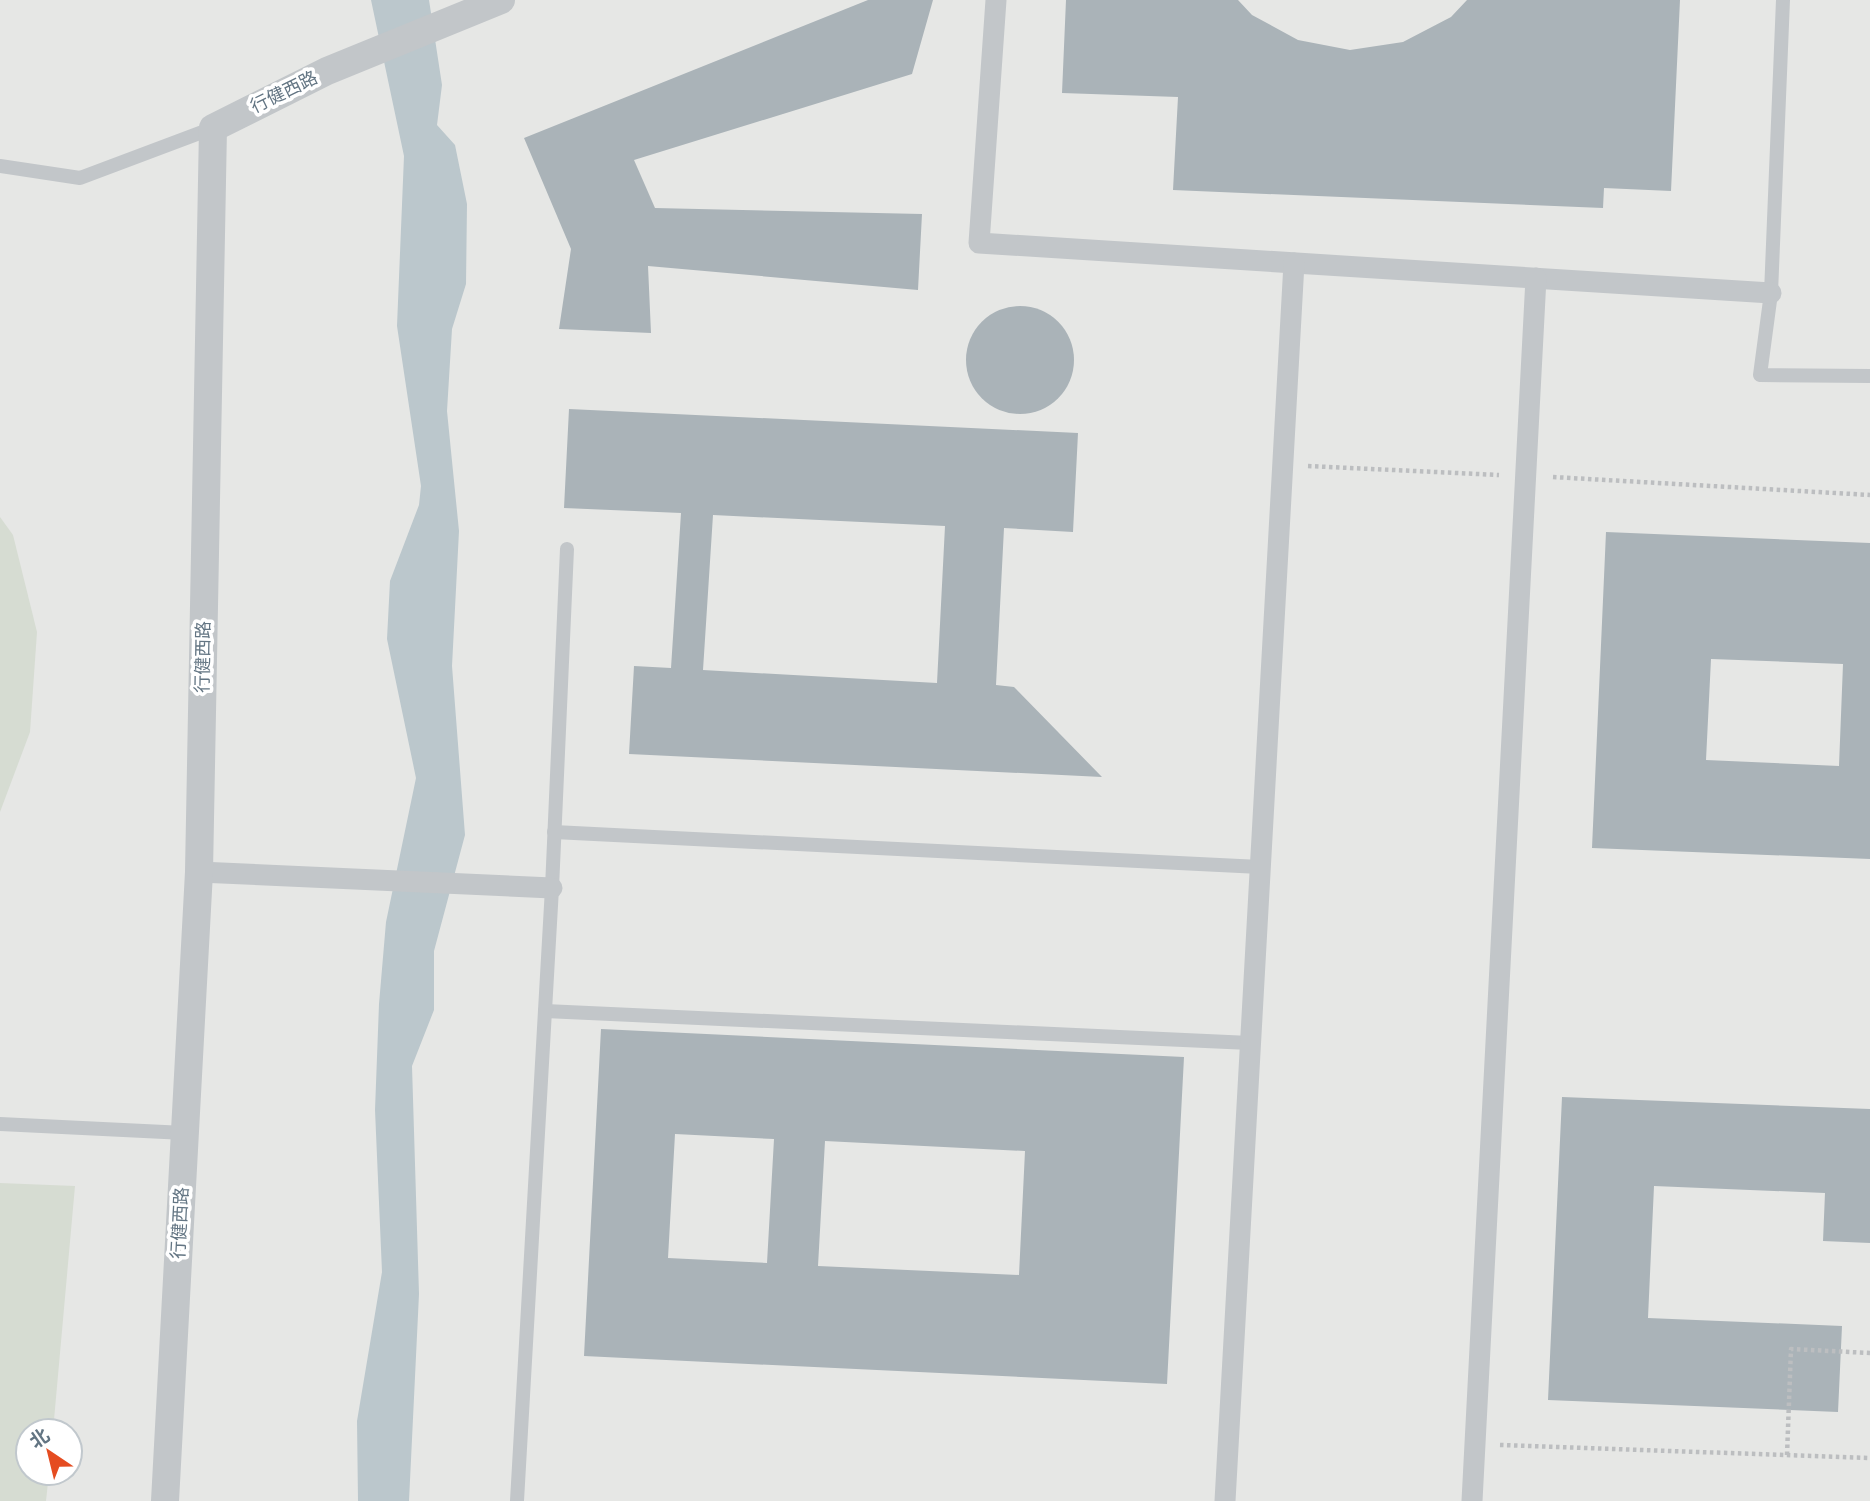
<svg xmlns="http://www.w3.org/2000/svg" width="1870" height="1501" font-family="'DM Sans','Noto Sans SC',sans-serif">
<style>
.built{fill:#e6e7e5;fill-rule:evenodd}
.green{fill:#d6dcd2}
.water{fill:#bbc7cc}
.building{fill:#aab3b8;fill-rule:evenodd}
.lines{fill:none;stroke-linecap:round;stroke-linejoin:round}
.path{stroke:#bcbec0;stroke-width:4.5;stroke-dasharray:3.5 3.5;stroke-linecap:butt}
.service{stroke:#c2c6c9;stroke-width:14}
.pedestrian{stroke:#c2c6c9;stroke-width:21}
.minor{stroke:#c2c6c9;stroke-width:28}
.labels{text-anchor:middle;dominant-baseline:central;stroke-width:7;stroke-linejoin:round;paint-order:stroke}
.street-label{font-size:18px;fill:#637583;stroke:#fff}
</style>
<rect width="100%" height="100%" fill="#f5f5f1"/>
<!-- built -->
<path class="built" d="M 0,0 L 1870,0 L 1870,1501 L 0,1501 ZM 28,1431 L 70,1431 L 70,1473 L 28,1473 Z"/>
<!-- green -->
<g class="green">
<polygon points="0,517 13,535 37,632 30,732 0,812"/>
<polygon points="0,1183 75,1186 53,1431 28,1431 28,1473 49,1473 46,1501 0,1501"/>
</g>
<!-- water -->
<polygon class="water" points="371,0 429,0 442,85 437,125 455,145 467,204 466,284 452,329 447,411 459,531 452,666 465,835 434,951 434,1010 412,1066 419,1294 409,1501 358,1501 357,1421 382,1272 375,1110 379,1004 386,922 416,778 387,639 390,581 419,505 421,486 397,326 404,156"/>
<!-- building -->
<g class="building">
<polygon points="868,0 933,0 912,74 634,160 655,208 922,214 918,290 648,266 651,333 559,329 571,249 524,138"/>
<polygon points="1066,0 1238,0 1252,15 1298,40 1350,50 1403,42 1451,17 1467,0 1680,0 1671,191 1604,188 1603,208 1173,190 1178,97 1062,93"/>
<circle cx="1020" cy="360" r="54"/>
<path d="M 569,409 L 1078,433 L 1073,532 L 1004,528 L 996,685 L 1014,687 L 1102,777 L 629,754 L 634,666 L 671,668 L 681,513 L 564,508 ZM 713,515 L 945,526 L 937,683 L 703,670 Z"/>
<path d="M 1606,532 L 1870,543 L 1870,859 L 1592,848 ZM 1711,659 L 1843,664 L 1839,766 L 1706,760 Z"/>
<path d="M 601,1029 L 1184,1057 L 1167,1384 L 584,1356 ZM 675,1134 L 774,1139 L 767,1263 L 668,1258 ZM 825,1141 L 1025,1151 L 1019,1275 L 818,1266 Z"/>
<polygon points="1562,1097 1870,1109 1870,1243 1823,1241 1825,1193 1654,1186 1648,1318 1842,1326 1838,1412 1548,1400"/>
</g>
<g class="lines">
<!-- path -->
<g class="path">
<polyline points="1308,466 1499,475"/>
<polyline points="1553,477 1870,495"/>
<polyline points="1500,1445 1870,1458"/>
<polyline points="1787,1455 1791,1349 1870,1353"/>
</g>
<!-- service -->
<g class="service">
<polyline points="1783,0 1771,293 1760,375 1870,376"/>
<polyline points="0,166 80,178 213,128"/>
<polyline points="554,832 1260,867"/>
<polyline points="545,1011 1250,1043"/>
<polyline points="0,1124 185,1133"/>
<polyline points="517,1501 552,888 567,549"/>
</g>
<!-- pedestrian -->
<g class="pedestrian">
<polyline points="996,0 979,243 1771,293"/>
<polyline points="199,872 552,888"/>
<polyline points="1225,1501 1294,263"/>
<polyline points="1472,1501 1536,278"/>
</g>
<!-- minor -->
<polyline class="minor" points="165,1501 199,872 213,128 327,71 501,0"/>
</g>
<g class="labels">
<!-- street labels -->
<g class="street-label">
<text transform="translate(284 92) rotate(-26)">行健西路</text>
<text transform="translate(203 657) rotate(-89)">行健西路</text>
<text transform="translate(180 1223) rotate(-87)">行健西路</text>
</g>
</g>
<!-- north arrow -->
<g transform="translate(49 1452) rotate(325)"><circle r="33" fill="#ffffff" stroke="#c1c8cd" stroke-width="2"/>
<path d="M0-5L12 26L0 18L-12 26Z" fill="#e54c21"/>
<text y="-10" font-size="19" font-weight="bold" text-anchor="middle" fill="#637583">北</text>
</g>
</svg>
